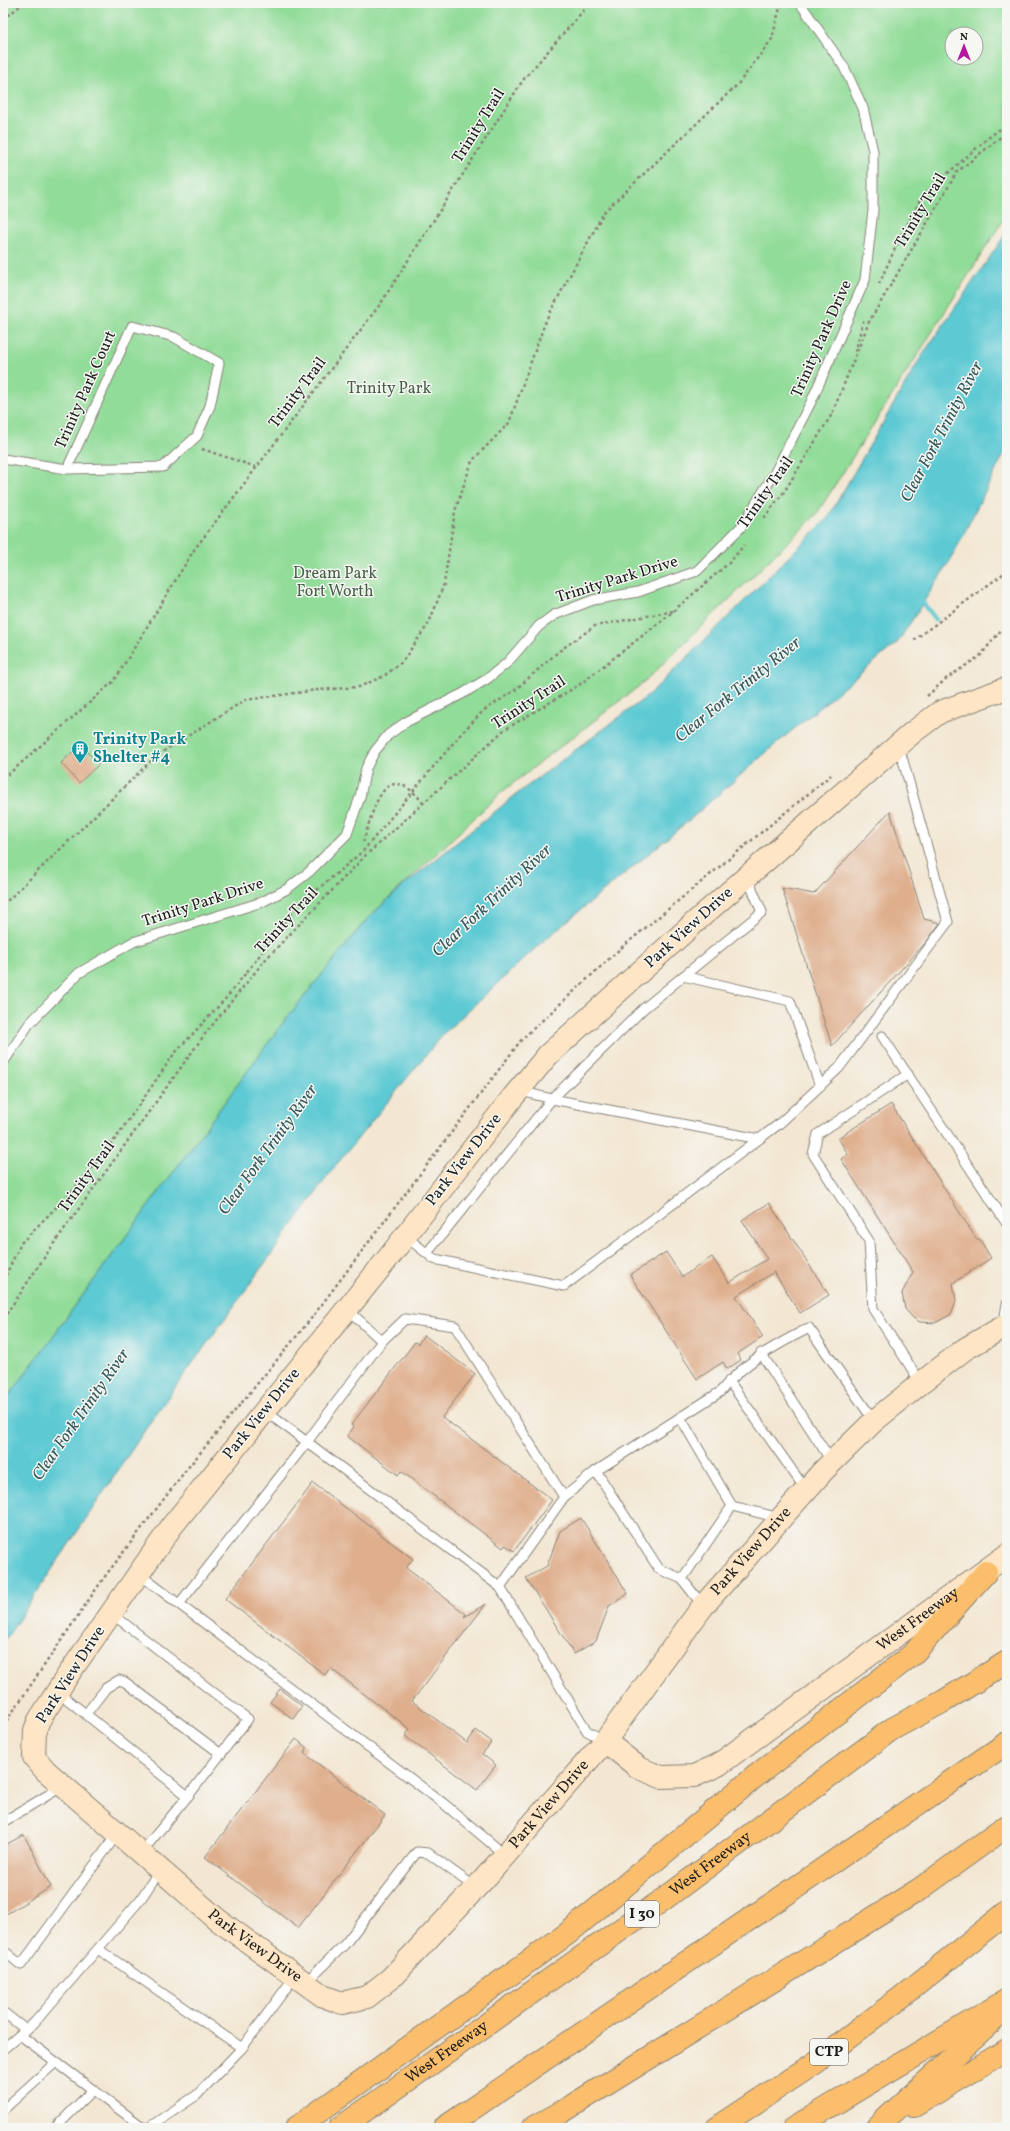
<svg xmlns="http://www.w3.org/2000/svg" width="1010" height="2131" font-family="Vollkorn,serif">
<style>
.green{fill:#91dc98;stroke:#567c5a;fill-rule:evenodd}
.water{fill:#5cc9d3;stroke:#3c7278}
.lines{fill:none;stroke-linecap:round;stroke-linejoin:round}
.stream{stroke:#5cc9d3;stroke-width:5}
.building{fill:#dfaf8d}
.lane-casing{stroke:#888278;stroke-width:11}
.secondary-casing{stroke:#888278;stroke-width:24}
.highway-casing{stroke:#888278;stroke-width:24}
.path{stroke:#888278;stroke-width:2.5;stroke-dasharray:3 3;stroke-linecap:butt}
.lane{stroke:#fff;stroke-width:9}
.secondary{stroke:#fde5c5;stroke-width:22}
.highway{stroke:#fabe6d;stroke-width:22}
.labels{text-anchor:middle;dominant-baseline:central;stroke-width:3;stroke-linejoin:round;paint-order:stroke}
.shield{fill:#f6f6f2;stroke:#5d5d5c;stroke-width:1}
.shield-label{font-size:15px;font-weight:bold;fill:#1c1c1c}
.street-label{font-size:16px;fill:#1c1c1c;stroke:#f6f6f2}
.park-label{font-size:16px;fill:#455f47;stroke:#f6f6f2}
.culture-label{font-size:16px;font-weight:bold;fill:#0d838f;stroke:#f6f6f2;text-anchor:start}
.water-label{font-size:17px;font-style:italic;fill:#32595c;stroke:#f6f6f2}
</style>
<rect width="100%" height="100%" fill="#f6f6f2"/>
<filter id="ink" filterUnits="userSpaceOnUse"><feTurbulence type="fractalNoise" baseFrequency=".025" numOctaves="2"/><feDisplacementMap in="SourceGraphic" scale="8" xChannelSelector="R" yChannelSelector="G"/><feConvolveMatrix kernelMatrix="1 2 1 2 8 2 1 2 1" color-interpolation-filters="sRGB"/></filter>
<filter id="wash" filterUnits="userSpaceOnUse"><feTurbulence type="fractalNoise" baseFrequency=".012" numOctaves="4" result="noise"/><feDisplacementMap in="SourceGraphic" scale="16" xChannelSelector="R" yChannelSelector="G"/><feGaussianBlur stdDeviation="0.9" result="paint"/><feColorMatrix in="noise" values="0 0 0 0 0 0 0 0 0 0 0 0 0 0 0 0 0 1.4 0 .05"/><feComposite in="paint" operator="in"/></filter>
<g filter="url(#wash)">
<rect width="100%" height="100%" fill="#f3e7d3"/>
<!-- green -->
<path class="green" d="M 3,3 L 1007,3 L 1007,214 L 816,515 L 643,683 L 503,791 L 367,919 L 285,1020 L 3,1404 ZM 952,34 L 976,34 L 976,58 L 952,58 Z"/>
<!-- water -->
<polygon class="water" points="1007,232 1007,448 951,559 898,642 770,749 686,823 541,943 443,1034 333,1169 153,1418 3,1643 3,1404 285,1020 367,919 404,885 518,793 649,695 827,519 921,357"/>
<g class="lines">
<!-- stream -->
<polyline class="stream" points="919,598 935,619"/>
</g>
<g id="blocks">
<!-- building -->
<g class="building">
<polygon points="80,745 99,764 79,783 61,763"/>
<polygon points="890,811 924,919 940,923 927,941 832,1046 782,888 814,894"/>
<polygon points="891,1104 977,1240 979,1238 991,1258 953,1283 956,1300 954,1308 950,1315 935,1323 920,1322 913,1318 905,1309 902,1293 913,1272 841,1159 848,1154 838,1138"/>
<polygon points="769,1203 829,1295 800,1313 774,1272 736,1296 763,1337 737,1354 741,1360 727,1369 723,1362 697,1379 630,1275 666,1252 682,1277 712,1257 729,1283 767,1259 742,1220"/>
<polygon points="424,1335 475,1374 442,1417 552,1500 514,1551 505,1545 503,1548 401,1471 398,1475 347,1436 354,1427 351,1425 415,1342 418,1344"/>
<polygon points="313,1483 413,1559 406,1568 466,1614 464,1617 486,1604 412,1701 467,1743 476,1730 492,1742 482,1754 496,1765 477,1790 405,1736 410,1729 330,1668 325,1675 225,1599"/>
<polygon points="581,1518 628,1594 609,1606 596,1641 574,1654 526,1578 547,1566 560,1531"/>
<polygon points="280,1689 302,1706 293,1719 270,1702"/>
<polygon points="296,1739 307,1748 304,1753 385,1815 298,1928 205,1857"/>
<polygon points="24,1835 51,1887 3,1916 3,1846"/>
</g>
</g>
</g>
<g filter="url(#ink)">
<use href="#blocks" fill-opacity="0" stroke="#888278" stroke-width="1"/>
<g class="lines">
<defs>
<g id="lane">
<polyline points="3,459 67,469 163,467 197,436 210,406 219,363 174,337 132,326 67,469"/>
<polyline points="747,877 762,912 643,1009 552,1099 759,1139"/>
<polyline points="683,976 790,1001 820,1086"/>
<polyline points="882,1036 1007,1224"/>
<polyline points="3,1063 29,1024 79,973 133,942 262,902 287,889 309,872 347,834 360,797 366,768 375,751 388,735 406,722 462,694 487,679 507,663 539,626 554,615 593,600 638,592 697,571 742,526 774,474 811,402 865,280 873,210 873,151 863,108 844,67 800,3"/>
<polyline points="908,1074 818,1134 813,1154 869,1241 873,1309 921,1383"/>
<polyline points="405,1236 434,1259 564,1286 779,1124 820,1086 839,1068 948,922 899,746"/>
<polyline points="427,1253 552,1099 520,1091"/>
<polyline points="347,1309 382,1341 307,1442 500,1587 587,1731 605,1741"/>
<polyline points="1003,1327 1007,1304"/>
<polyline points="382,1341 405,1319 455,1326 564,1497 500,1587"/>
<polyline points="761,1353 832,1462"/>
<polyline points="729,1381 806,1490"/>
<polyline points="680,1417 732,1506"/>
<polyline points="596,1471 659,1569 682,1579"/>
<path d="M 564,1497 L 596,1471 L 720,1392 C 744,1362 776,1345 809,1328 L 874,1421"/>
<polyline points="139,1574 443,1803 505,1855"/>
<polyline points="179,1604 307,1442 265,1411"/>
<polyline points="703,1606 682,1579 732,1506 780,1518"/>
<polyline points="58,1692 188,1796 248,1719 111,1613"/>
<polyline points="86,1714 106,1688 119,1680 125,1682 221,1754"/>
<polyline points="3,1822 63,1786"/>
<polyline points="141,1853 188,1796"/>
<polyline points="98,1949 242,2048"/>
<polyline points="3,1950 21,1965 118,1833"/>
<polyline points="305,1983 345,1944 417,1852 428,1853 476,1888"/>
<polyline points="3,2012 26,2030"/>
<polyline points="20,2035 144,2128"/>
<polyline points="3,2049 34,2023 140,1900 160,1870"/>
<polyline points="3,2110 56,2062"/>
<polyline points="55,2128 93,2090"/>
<polyline points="148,2128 197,2095 242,2048 295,1976"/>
</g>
<g id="secondary">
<path id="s1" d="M 1007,688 L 940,712 L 912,733 L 703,915 L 548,1055 L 513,1097 L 389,1257 L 172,1526 L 70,1672 L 39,1720 L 35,1730 L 34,1757 L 46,1771 L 218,1920 L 323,1996 L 342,2003 L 367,1997 L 390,1979 L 485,1878 L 605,1741 L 703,1606 L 823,1471 L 874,1421 L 921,1383 L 965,1349 L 1003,1327 L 1007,1327"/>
<path id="s2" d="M 605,1741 L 639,1768 L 661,1777 L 694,1776 L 718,1765 L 1007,1555"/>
</g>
<g id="highway">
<polyline points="914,2106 1007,2050"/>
<polyline points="296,2128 567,1934 757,1775 913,1654 986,1572"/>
<path id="s3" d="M 340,2128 L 664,1899 L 892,1729 L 944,1701 L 1007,1662"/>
<polyline points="444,2128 1007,1743"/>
<polyline points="533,2128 562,2112 920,1889 1007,1826"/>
<polyline points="717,2128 815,2063 899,1999 1007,1912"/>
<polyline points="794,2128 1007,2000"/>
<polyline points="876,2128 996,2018"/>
</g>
</defs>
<!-- lane casing -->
<use href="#lane" class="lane-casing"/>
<!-- secondary casing -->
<use href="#secondary" class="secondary-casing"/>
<!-- highway casing -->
<use href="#highway" class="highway-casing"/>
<!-- path -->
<g class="path">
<polyline points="3,19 24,3"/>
<polyline points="879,284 898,242 923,195 988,138 1007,124"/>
<polyline points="855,352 864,318"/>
<polyline points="202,449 256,467"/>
<polyline points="764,518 784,492 832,414 869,322 957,172 1007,132"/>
<polyline points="914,640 1007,571"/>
<polyline points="927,696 947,678 980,656 1007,623"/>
<polyline points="3,779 114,681 194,550 381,303 523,80 590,3"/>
<path d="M 363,842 C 374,809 384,754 424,804"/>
<polyline points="3,905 156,756 245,700 317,690 359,687 384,676 402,662 429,623 444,584 455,511 472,461 509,423 546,320 604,212 738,84 772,39 779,11 784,3"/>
<polyline points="3,1281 21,1243 75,1188 116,1138 174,1054 228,996 298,906 363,851 460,735 483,711 514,691 559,651 595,626 673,611"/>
<polyline points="3,1319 52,1246 205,1034 265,960 366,855 504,730 579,685 664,619 730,562 744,545"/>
<polyline points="3,1726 103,1579 186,1470 310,1320 522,1039 621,948 831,775"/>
</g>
<!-- lane -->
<use href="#lane" class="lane"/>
<!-- secondary -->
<use href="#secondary" class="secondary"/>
<!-- highway -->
<use href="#highway" class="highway"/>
</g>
</g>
<!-- icons -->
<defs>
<symbol id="building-pin" viewBox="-11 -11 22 30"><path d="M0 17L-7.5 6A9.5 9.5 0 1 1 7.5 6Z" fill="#0f9aa8" stroke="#f6f6f2"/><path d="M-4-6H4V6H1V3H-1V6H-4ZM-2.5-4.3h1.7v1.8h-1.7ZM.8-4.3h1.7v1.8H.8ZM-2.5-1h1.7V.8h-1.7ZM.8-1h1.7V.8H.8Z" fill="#fff"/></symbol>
</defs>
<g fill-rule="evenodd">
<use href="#building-pin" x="70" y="739" width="20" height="27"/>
</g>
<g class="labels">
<!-- shield labels -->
<g class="shield">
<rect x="625" y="1901" width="34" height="26" rx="3"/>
<rect x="810" y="2039" width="38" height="26" rx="3"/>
</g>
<g class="shield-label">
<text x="642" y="1914">I 30</text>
<text x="829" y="2052">CTP</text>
</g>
<!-- street labels -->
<g class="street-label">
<text transform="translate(479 126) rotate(-58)">Trinity Trail</text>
<text transform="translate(921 211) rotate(-59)">Trinity Trail</text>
<text transform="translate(822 339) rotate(-66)">Trinity Park Drive</text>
<text transform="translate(86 390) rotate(-66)">Trinity Park Court</text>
<text transform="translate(298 393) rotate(-53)">Trinity Trail</text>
<text transform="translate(766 493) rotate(-55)">Trinity Trail</text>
<text transform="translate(617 580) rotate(-17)">Trinity Park Drive</text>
<text transform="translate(529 703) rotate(-33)">Trinity Trail</text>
<text transform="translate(203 903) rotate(-18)">Trinity Park Drive</text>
<text transform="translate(287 921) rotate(-47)">Trinity Trail</text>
<text transform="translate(689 928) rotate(-42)">Park View Drive</text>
<text transform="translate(464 1160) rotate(-52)">Park View Drive</text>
<text transform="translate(87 1177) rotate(-54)">Trinity Trail</text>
<text transform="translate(262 1414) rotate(-51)">Park View Drive</text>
<text stroke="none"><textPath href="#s1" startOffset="2479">Park View Drive</textPath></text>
<text stroke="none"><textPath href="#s2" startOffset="374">West Freeway</textPath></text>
<text transform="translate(71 1675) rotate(-57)">Park View Drive</text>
<text stroke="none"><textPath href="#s1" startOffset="2155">Park View Drive</textPath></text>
<text stroke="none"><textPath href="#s3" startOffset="455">West Freeway</textPath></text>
<text stroke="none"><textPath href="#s1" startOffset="1759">Park View Drive</textPath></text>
<text stroke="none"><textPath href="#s3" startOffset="131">West Freeway</textPath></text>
</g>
<!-- park labels -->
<g class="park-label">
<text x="389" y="389">Trinity Park</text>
<text x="335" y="574">Dream Park<tspan x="335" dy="18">Fort Worth</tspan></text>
</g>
<!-- culture labels -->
<g class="culture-label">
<text x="93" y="740">Trinity Park<tspan x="93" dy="18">Shelter #4</tspan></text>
</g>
<!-- water labels -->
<g class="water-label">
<text transform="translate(942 432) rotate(-62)">Clear Fork Trinity River</text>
<text transform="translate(738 690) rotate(-39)">Clear Fork Trinity River</text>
<text transform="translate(492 901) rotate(-43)">Clear Fork Trinity River</text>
<text transform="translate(268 1150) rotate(-54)">Clear Fork Trinity River</text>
<text transform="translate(81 1415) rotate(-55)">Clear Fork Trinity River</text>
</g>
</g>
<!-- margin -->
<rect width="1010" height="2131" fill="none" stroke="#f6f6f2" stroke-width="16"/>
<!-- north arrow -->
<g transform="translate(964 46)"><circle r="19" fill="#f6f6f2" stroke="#9f9f9c"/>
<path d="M0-3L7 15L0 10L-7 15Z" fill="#b5179e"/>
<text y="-6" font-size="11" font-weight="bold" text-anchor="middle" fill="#1c1c1c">N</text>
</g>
</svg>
